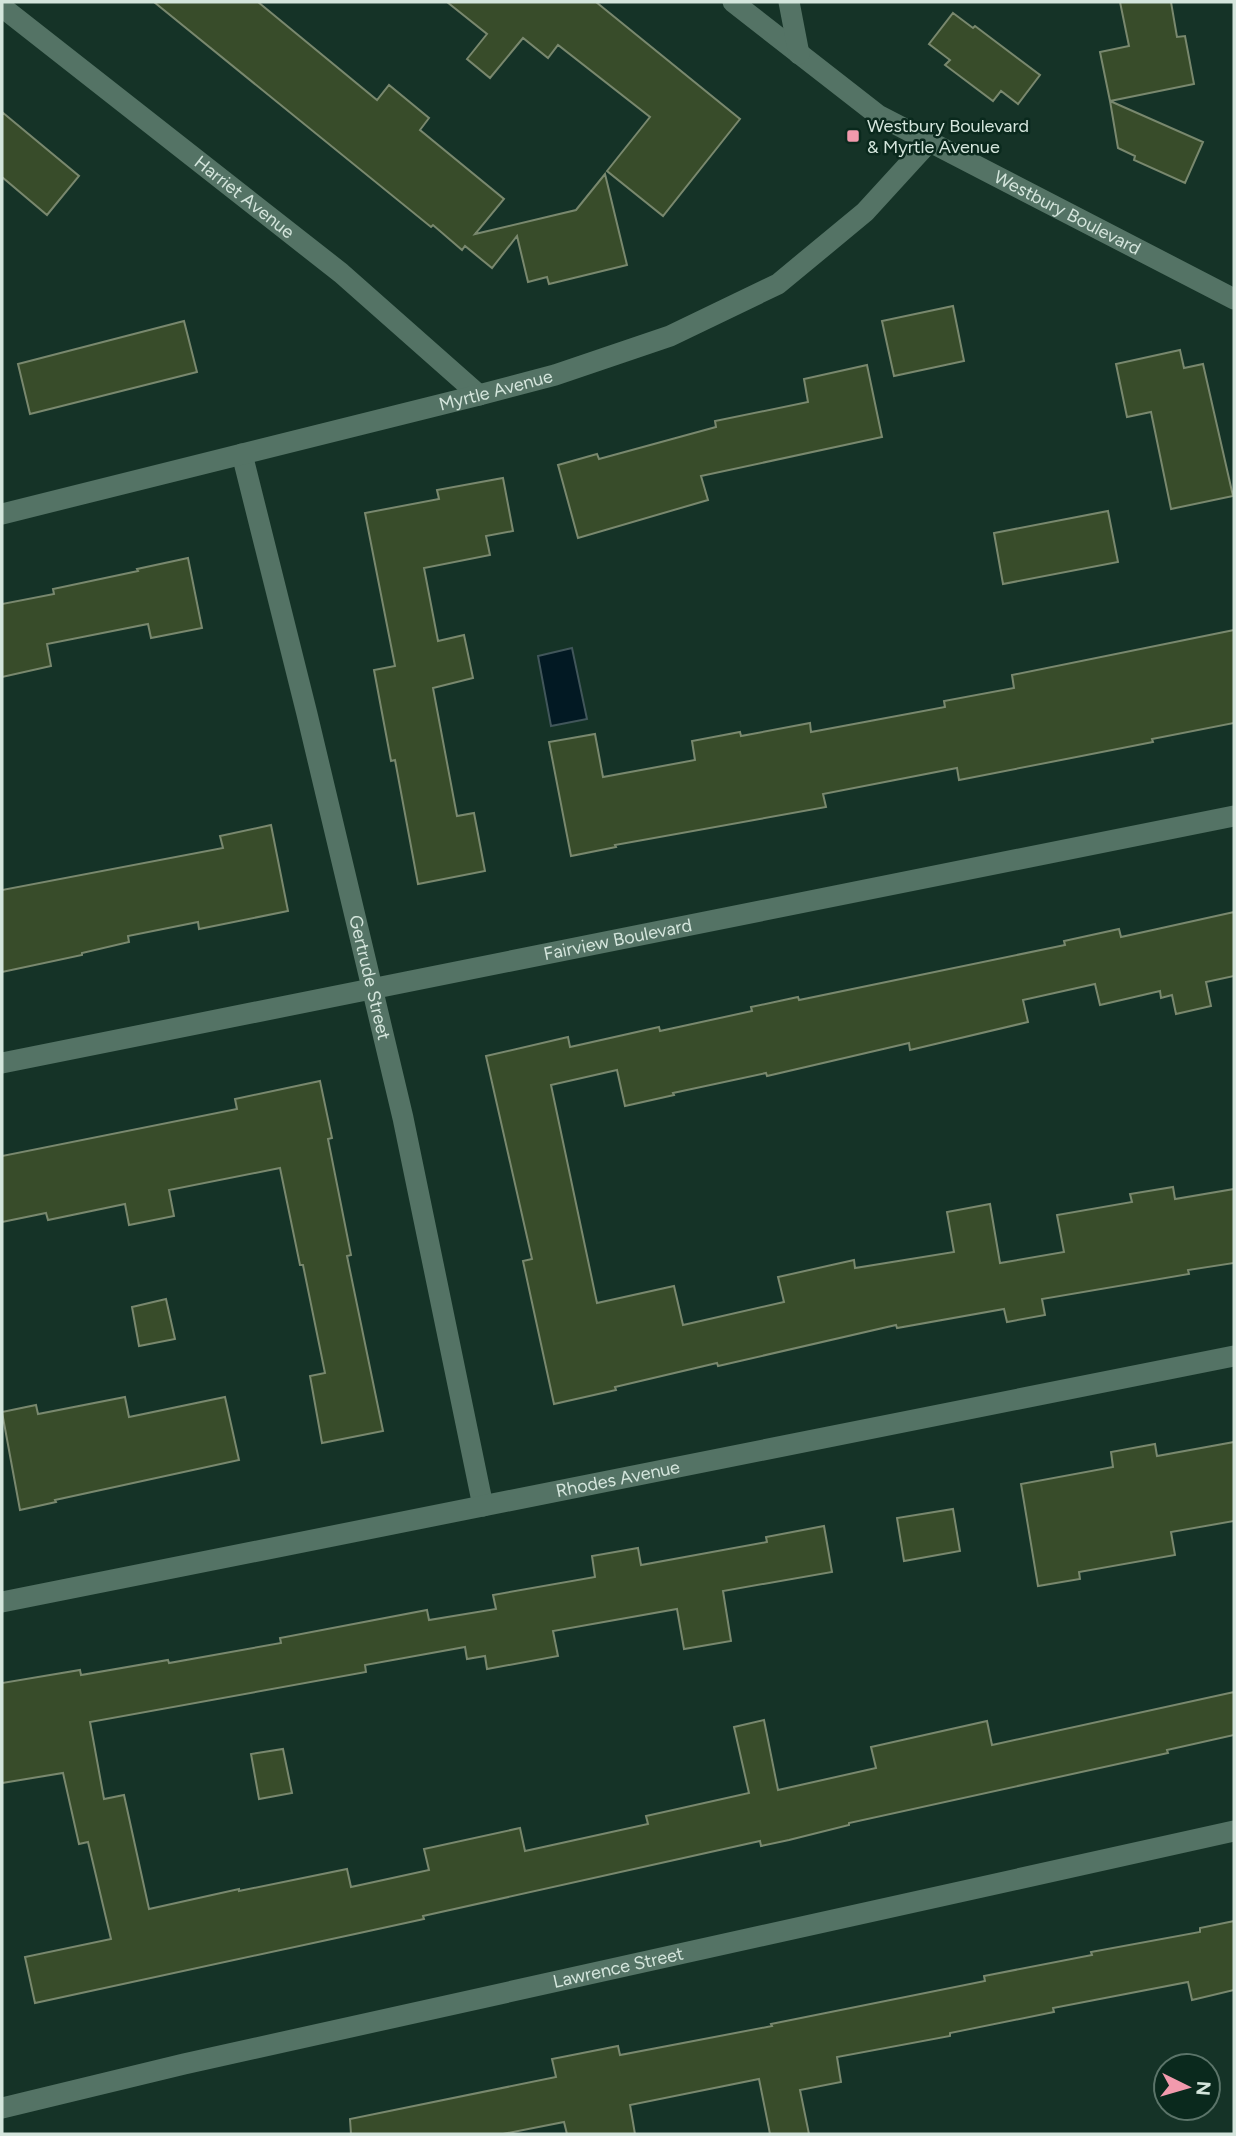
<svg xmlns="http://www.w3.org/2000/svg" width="1236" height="2136" font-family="Figtree,sans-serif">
<rect width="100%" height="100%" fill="#153327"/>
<path fill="#021923" stroke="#41565a" stroke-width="2" d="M572,648L587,719L551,726L538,656Z"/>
<path fill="#384c2a" stroke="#79886e" stroke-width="2" d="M154,2H258L377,100L389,85L429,118L420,130L504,199L475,234L576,210L605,174L627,265L549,284L547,277L528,282L517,236L492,268L465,246L462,250L433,225L431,227Z
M447,2H596L740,119L663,216L607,171L650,117L558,45L548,58L523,38L490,78L467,59L487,34Z
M1120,2H1171L1177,37L1185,36L1194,84L1110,101L1100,52L1129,46Z
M953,13L973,28L975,26L1040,75L1018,104L1001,91L993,101L945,65L950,60L929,44Z
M1110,101L1203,142L1185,183L1134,160L1135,156L1118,148Z
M2,112L79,176L47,215L2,177Z
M953,306L964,361L894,376L882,321Z
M184,321L197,372L30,414L18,364Z
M1180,350L1184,368L1203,364L1233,496L1171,509L1151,412L1127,417L1116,364Z
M867,365L882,437L701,476L708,500L578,538L558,465L597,454L599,459L716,427L715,421L808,402L804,379Z
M503,478L513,531L486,536L490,555L424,568L438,641L464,635L473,678L433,688L457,816L474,813L485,871L418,884L395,760L391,761L374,670L395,666L365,513L439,499L437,490Z
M1108,511L1118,562L1003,584L994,533Z
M188,558L202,628L151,638L148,624L47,644L51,666L2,677V604L54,594L53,589L138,571L137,569Z
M1234,630V723L1152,739L1153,742L959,780L957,768L823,794L826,807L615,845L616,847L571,856L549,742L595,734L603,777L695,760L692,741L740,732L741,736L810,723L811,732L945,707L944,701L1014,688L1012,675Z
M271,825L288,911L199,929L198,922L128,936L129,942L82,953V955L2,972V890L223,848L220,836Z
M1234,912V976L1206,982L1211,1006L1176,1014L1172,995L1161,998L1160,991L1100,1005L1095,984L1023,1000L1028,1022L910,1050L909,1043L767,1076L766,1073L673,1093L674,1095L625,1106L617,1070L551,1085L597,1303L674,1286L683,1325L784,1302L778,1277L854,1260L855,1268L954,1252L947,1212L990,1204L1000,1263L1064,1252L1057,1215L1132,1202L1130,1194L1173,1187L1175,1199L1234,1189V1263L1188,1270L1189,1274L1042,1299L1045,1315L1007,1322L1004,1309L897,1328L896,1325L718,1366L717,1363L615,1387L616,1390L554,1404L523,1261L532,1259L486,1056L568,1037L570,1047L659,1027L660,1031L752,1011L751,1007L798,997L799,1000L1065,945L1064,941L1119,929L1121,937Z
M320,1081L332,1138L328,1139L351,1255L347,1256L383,1431L322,1443L310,1376L325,1373L303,1265H300L280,1168L169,1190L174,1216L129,1225L125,1204L48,1220L46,1213L2,1222V1156L237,1109L235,1099Z
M166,1299L175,1339L139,1346L132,1307Z
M125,1397L129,1417L225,1397L239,1460L55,1500L56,1502L20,1510L2,1412L36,1405L38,1414Z
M1234,1442V1521L1171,1532L1175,1555L1079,1572L1080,1579L1038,1586L1021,1484L1113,1467L1111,1452L1155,1444L1157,1456Z
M953,1509L960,1551L904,1561L897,1518Z
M824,1526L832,1572L723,1591L731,1641L684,1649L677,1609L553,1631L558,1656L487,1669L485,1656L467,1659L465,1647L365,1665L366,1672L90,1722L104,1799L124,1795L149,1909L239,1889V1891L347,1869L351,1887L429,1870L424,1849L520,1828L525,1851L648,1824L646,1816L749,1793L734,1727L764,1720L778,1790L876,1768L871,1747L987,1721L992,1745L1234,1692V1735L1167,1750L1168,1753L849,1823V1825L789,1840L761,1846L760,1841L423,1916L424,1919L355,1934L35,2003L25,1957L111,1939L88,1842L79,1844L63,1773L2,1783V1683L80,1670L81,1675L168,1660L169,1663L281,1643L280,1638L427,1610L429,1620L496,1609L493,1595L595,1577L592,1556L638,1548L641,1565L767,1542L766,1537Z
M283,1749L292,1793L259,1799L251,1754Z
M1234,1921V1990L1192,2000L1188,1982L1053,2008L1054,2012L950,2033V2036L837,2057L841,2082L800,2090L809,2134H770L759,2079L630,2105L635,2134H567L564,2122L503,2134H351L350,2119L556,2077L552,2059L618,2046L620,2055L772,2026L771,2024L985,1981L984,1976L1092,1955L1091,1952L1200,1932V1928Z"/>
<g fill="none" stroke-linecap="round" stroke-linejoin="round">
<g stroke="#547365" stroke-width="21">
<path id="s1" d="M733,2L878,115L1234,299"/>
<path d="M789,2L799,54"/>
<path id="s2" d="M2,7L341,273L479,395"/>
<path id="s3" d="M242,454L307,714L403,1118L483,1506"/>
<path id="s4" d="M2,514L479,395L555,375L670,336L778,284L865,212L929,142"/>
<path id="s5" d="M2,1063L1234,816"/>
<path id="s6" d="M2,1602L1234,1356"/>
<path id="s7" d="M2,2108L184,2064L1234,1831"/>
</g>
</g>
<rect fill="#f29aad" stroke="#0a291d" stroke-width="2.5" x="846" y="129" width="14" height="14" rx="3.5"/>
<g text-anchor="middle" stroke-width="5" stroke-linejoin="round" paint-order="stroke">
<g font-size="18" fill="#d4e5dc" stroke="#0a291d" text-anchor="start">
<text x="867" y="132">Westbury Boulevard<tspan x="867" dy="21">&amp; Myrtle Avenue</tspan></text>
</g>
<g font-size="18" fill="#d4e5dc" stroke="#0a291d">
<text dy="6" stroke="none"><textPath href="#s2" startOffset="308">Harriet Avenue</textPath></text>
<text dy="6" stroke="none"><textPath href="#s1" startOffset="397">Westbury Boulevard</textPath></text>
<text dy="6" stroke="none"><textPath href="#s4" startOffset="509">Myrtle Avenue</textPath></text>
<text dy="6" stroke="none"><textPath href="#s5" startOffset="628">Fairview Boulevard</textPath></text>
<text dy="6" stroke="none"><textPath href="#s3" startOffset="539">Gertrude Street</textPath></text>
<text dy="6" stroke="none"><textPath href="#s6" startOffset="628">Rhodes Avenue</textPath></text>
<text dy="6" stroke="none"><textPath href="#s7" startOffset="632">Lawrence Street</textPath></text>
</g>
</g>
<rect width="1236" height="2136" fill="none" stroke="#d4e5dc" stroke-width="7"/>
<g transform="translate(1187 2087) rotate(95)"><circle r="33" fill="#0a291d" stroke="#5b7469" stroke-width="2"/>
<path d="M0-5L12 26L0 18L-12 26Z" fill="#f29aad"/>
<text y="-10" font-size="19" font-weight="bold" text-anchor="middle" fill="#d4e5dc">N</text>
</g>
</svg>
